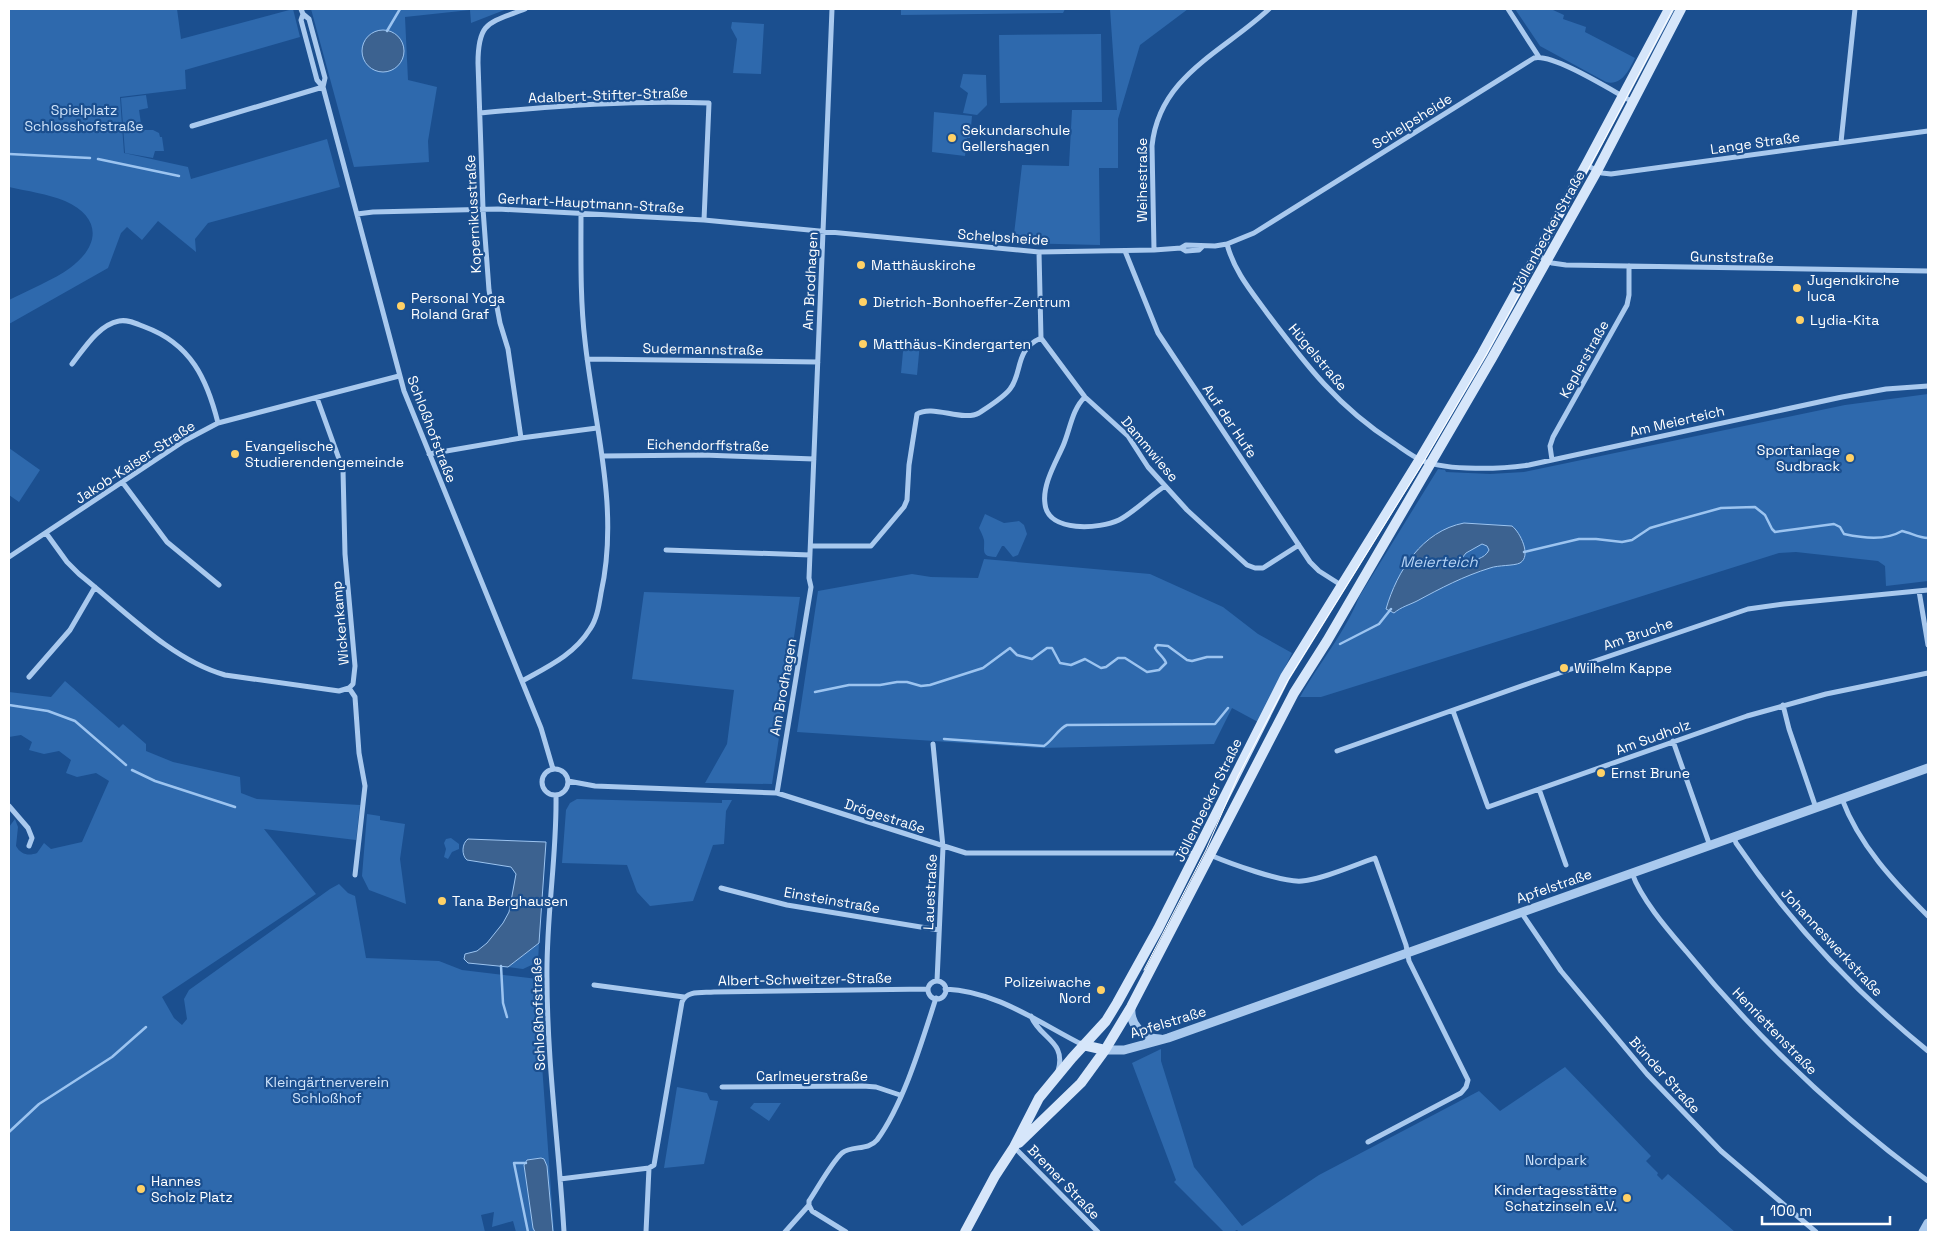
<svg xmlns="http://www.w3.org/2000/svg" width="1937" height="1241" font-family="'Space Grotesk',sans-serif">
<rect width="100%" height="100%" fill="#1b4f8f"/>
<path fill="#2e69ad" d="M9,9H177L181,39L293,9L300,37L185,70L186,89L120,97L124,153L188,167L191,179L327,139L340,187L208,223L195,239L196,252L158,221L142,240L127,227L121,233L108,268L9,324V300C27,291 55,279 70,268C101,245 101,217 65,201C48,194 27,191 9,187Z
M311,9H507L471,23L470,10L405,17L408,80L437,87L428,141L429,162L354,167Z
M901,9H1065L1063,13L901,15Z
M1110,9H1188L1140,45L1118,119V168H1099L1100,245L1013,243L1022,165L1069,166L1072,110H1117Z
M1515,9H1553V10L1564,15L1563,19L1586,27L1585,32L1635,58C1629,70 1622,86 1606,82L1540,46Z
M732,22L764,24L761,74L733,73L737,39L731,28Z
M1101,34L1102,102L1000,103L999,35Z
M963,74L986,75L987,105L977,115L963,113L968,93L960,87Z
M146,95L148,108L139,110L142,130H153L159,133L160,137H162L164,151H155L153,158L125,153L121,98Z
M934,112L972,116L970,138H967L965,156L932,152Z
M904,341L920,343L917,375L901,373Z
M1928,394V581L1886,586L1885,566L1878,561L1796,552L1779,553L1321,697H1300C1319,663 1345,633 1359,597L1438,469L1445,470L1446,472L1490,474L1524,472L1845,405Z
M9,448L40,470L19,502L9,495Z
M985,514L1004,523L1019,521L1024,525L1027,534L1018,555L1013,557L1004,546H1002L996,557C980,557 985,550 984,540C983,536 981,532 979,528Z
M984,559L1150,574L1223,607L1258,634L1292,653L1258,722L1232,708L1214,744L1040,748L797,732L818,591L912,574L931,577L978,578Z
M644,592L800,597L772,784L705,783L727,744L734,690L632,679Z
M65,681L119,728L123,724L146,744V751L173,762L240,777L241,793L257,799L360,805L356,840L264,829L316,894L162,997L174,1018L182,1025L187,1019L184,999L189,990L330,889L339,884L348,893L355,896L366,958L439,961L462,970L538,979L542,1065L554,1232H516L513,1221L492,1227L494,1212L481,1215L485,1232H9V827L15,819L18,827L16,846C21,855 29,856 37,853L44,843L51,849L82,842L109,781L96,773L77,777L66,773L71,760L59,751L44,754L29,750L32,742L21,735L9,737V692L51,697Z
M577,799L722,803V800H732L726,811L724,844L713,845L693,901L650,906L637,892L627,865L562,863L566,810L570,803Z
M367,814L380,816V820L405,824L400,859L406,904L369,890L362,876Z
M451,838L459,844V849L452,852L448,859L444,857L446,849L444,843L446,839Z
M539,943L538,962L523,969L508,967Z
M1161,1049V1061L1194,1167L1242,1226L1319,1175L1479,1091L1500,1111L1565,1067L1651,1156L1646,1161L1658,1173L1657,1175L1662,1180L1668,1174L1735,1232H1239L1237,1230L1233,1232H1224L1174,1182L1176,1180L1132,1063Z
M677,1087L707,1093L710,1100L718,1101L704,1164L664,1168Z
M754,1103H781L769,1121L750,1108Z"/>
<path fill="#3c6290" stroke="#9cc4f0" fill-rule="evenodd" d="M362 51a21 21 0 1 1 42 0a21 21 0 1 1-42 0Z
M1464,523L1512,526C1520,532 1532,556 1520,563C1514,566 1498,565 1490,568C1464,576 1441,588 1417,601C1409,605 1401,607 1394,613L1386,609C1397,571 1422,531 1464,523ZM1482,544L1487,546L1489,550C1485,559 1472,561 1463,562L1462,558L1466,553Z
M468,839L546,842L539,943L508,967L468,963L464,959L465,954L477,951L487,943L503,923L509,912L516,874L511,867L467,860C461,855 462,843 468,839Z
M541,1158L544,1159L547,1166L553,1232H535L533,1228L524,1165L527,1160Z"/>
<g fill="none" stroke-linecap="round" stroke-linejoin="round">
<path stroke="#9cc4f0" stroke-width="2.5" d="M387,31L400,9
M9,154L90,158
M98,159L179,176
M1524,552L1579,539H1596L1622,542L1632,540L1650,528L1674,521L1721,508L1755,507L1765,515L1772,529L1775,532L1834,524L1840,527L1844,534C1863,538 1885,541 1902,531C1911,533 1919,538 1928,538
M1340,644L1379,624L1391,609
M815,692L849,685H880L897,682H907L921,686L930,685L983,668L1010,648L1017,655L1032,659L1047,648H1052L1060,663L1071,665L1085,659L1101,668L1106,667L1118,658H1125L1147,672L1159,670L1166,663C1164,657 1158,654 1155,648L1157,645L1168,646L1187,660L1192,661L1207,657H1222
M9,705L48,711L75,721L126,765
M944,739L1044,746C1053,740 1059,728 1067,725L1215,724L1228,708
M132,770L155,781L235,807
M501,966L503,1003L507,1017
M9,1132L39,1104L112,1057L146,1027
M526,1163H514L528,1232"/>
<path stroke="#a9c9ee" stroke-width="5" d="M301,9L303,14L301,20L317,80L323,87L404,391L541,728L553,769
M1508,9L1539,57
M303,14L309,19L325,78L323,87
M480,113C557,106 632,100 709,103L704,220
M192,126L323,87
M1841,142L1855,9
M1586,165L1602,173L1611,174L1928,131
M357,214L373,212L498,209L704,220L1039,252L1154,250L1181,248L1186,245L1215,246L1227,244L1254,233L1534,58C1553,53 1614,92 1633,102
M1227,244C1234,271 1251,291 1267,313C1306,365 1338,407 1394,443C1403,449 1413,457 1423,461C1449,471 1502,469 1529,465L1842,397L1886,389L1928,386
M1181,248L1186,251L1199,250L1202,247
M1154,250L1152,146C1159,76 1223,52 1269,9
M1125,251L1158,333L1310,562L1319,571L1341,585
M1039,252L1041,338L1085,397L1128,436L1148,467L1187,510L1247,565L1255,568H1263L1299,545
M1537,255L1552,263L1566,265L1928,271
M587,359L818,362
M72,364C84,349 98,325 119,321C128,319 137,324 145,327C191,344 207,379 218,423
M1085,397C1072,409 1070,430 1063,446C1056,462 1042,485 1045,504C1048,533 1100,529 1119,520C1133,513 1151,495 1165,486
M317,398L343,470L345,554L355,666L353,684L349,688
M521,438L508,349L500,323L497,307L490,296L489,290L483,209L478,63C478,21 489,23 525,9
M429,454L521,438L597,428
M602,456L703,455L814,459
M1552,460L1550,446L1553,437L1627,305L1629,295V266
M123,483L167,542L219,585
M46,533L67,562L79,574C123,609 171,660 225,675L339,691L349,688
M811,546H871L904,507L907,500L909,465L917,414C932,404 963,422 979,413C988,407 1003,398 1010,389C1023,373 1014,350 1041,338
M666,550L810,555
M9,557L184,441L218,423L399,376
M1919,591L1928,645
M29,677L70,630L95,587
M522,681C547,667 574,655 590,629C597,619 599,605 601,593C620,508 594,425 585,341C580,299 581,256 581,213
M349,688L355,697L359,753L365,786L355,875
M1783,705L1789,729L1816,808
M1453,711L1488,807L1747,716L1826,694L1928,673
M1673,741L1710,846
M933,744L943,847L937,981
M1337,751L1530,683L1748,609L1784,604L1928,590
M542 782a13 13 0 1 1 26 0a13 13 0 1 1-26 0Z
M568,781L595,786L777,793L966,853H1190L1195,855
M1539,789L1566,865
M777,793L811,587L809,578L832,9
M556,796C557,856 546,917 547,978C547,1063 559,1147 564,1232
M1842,799C1859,845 1894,882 1928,916
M9,806L28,828L32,838L29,846
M1734,837L1736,843C1790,922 1854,991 1928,1051
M1210,855C1229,863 1283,883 1302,881C1324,879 1354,865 1375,858L1406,945L1409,961L1468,1080L1466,1087L1461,1093L1368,1142
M1632,873C1641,899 1668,930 1686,951C1757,1038 1838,1115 1928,1181
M721,888L787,905L939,930
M1521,912L1561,971L1647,1074L1721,1151L1816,1232
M928 990a9 9 0 1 1 18 0a9 9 0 1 1-18 0Z
M594,985L684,997
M945,989C997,991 1039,1023 1083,1045
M1031,1016C1040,1039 1067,1041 1058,1071
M722,1087L863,1086L876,1087L900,1095
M1014,1147L1098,1232
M560,1179L649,1168L654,1165L682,1002C687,990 702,993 714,992L928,989
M646,1232L649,1168
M785,1232L809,1205
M846,1232L812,1211L809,1205V1201C817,1189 832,1162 842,1153C852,1145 868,1151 877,1140C904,1103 922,1041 936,998"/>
<path stroke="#a9c9ee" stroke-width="9" d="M1131,1007C1129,1024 1143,1039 1160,1039
M1105,1050H1124L1168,1038L1928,768
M1923,1232L1928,1223"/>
<path stroke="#d6e6fa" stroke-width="10" d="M1083,1045L1105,1050
M1019,1143L1081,1083L1105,1050L1131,1007L1294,693L1327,641L1492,358L1597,171L1681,9
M965,1232L995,1176L1014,1147L1039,1098L1072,1058L1106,1021L1117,1003L1158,929L1285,677L1420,459L1482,354L1586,165L1669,9"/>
<path stroke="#fff" stroke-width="1" d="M1144,970L1206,850L1238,776L1288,680L1424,461L1486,355L1602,144L1673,9"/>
</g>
<g fill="#ffd166" stroke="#1b4f8f" stroke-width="2">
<circle cx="952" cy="138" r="5"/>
<circle cx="861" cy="265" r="5"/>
<circle cx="1797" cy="288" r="5"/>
<circle cx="863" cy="302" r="5"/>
<circle cx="401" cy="306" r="5"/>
<circle cx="1800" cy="320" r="5"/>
<circle cx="863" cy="344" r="5"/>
<circle cx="235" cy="454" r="5"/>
<circle cx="1850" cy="458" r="5"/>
<circle cx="1564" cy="668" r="5"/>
<circle cx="1601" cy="773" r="5"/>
<circle cx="442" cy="901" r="5"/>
<circle cx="1101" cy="990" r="5"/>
<circle cx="141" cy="1189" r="5"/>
<circle cx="1627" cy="1198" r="5"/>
</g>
<g text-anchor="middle" stroke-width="4.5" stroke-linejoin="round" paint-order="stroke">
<g font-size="14" fill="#fff" stroke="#1b4f8f">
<text transform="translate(608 95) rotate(-2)" y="5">Adalbert-Stifter-Straße</text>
<text transform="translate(1412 121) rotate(-32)" y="5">Schelpsheide</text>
<text transform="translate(1755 143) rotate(-8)" y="5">Lange Straße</text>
<text transform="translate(1142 180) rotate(-90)" y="5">Weihestraße</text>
<text transform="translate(591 203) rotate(3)" y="5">Gerhart-Hauptmann-Straße</text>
<text transform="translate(473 214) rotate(-93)" y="5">Kopernikusstraße</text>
<text transform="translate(1548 231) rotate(-61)" y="5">Jöllenbecker Straße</text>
<text transform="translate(1003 237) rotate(4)" y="5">Schelpsheide</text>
<text transform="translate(1732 257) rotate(1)" y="5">Gunststraße</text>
<text transform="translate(810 281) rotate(-87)" y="5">Am Brodhagen</text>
<text transform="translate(703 349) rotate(1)" y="5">Sudermannstraße</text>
<text transform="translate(1318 357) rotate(50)" y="5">Hügelstraße</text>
<text transform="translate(1584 359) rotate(-61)" y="5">Keplerstraße</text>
<text transform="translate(1230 421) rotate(56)" y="5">Auf der Hufe</text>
<text transform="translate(1677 421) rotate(-13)" y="5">Am Meierteich</text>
<text transform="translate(432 429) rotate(69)" y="5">Schloßhofstraße</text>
<text transform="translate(708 445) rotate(1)" y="5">Eichendorffstraße</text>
<text transform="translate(1150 449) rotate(50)" y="5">Dammwiese</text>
<text transform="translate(135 462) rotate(-33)" y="5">Jakob-Kaiser-Straße</text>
<text transform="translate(340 623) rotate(-95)" y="5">Wickenkamp</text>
<text transform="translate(1638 634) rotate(-19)" y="5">Am Bruche</text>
<text transform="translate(783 687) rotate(-80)" y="5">Am Brodhagen</text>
<text transform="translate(1653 737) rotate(-20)" y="5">Am Sudholz</text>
<text transform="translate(1208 800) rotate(-64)" y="5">Jöllenbecker Straße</text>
<text transform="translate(885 816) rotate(18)" y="5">Drögestraße</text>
<text transform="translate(1554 886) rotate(-19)" y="5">Apfelstraße</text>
<text transform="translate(930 892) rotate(-87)" y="5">Lauestraße</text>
<text transform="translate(832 900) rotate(10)" y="5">Einsteinstraße</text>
<text transform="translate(1832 942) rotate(47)" y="5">Johanneswerkstraße</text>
<text transform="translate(805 979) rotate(-1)" y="5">Albert-Schweitzer-Straße</text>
<text transform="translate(538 1014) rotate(-92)" y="5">Schloßhofstraße</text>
<text transform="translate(1168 1022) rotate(-17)" y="5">Apfelstraße</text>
<text transform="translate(1775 1031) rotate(46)" y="5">Henriettenstraße</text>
<text transform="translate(1665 1075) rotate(48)" y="5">Bünder Straße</text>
<text x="812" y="1081">Carlmeyerstraße</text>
<text transform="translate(1064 1182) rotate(46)" y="5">Bremer Straße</text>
</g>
<g font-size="14" fill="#cfe3fa" stroke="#1b4f8f">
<text x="84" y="115">Spielplatz<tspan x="84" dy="16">Schlosshofstraße</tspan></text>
<text x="327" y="1087">Kleingärtnerverein<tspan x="327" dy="16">Schloßhof</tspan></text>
<text x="1556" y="1165">Nordpark</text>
</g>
<g font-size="14" fill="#fff" stroke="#1b4f8f" text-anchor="start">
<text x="962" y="135">Sekundarschule<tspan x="962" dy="16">Gellershagen</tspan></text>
<text x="871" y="270">Matthäuskirche</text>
<text x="1807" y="285">Jugendkirche<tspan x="1807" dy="16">luca</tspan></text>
<text x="411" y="303">Personal Yoga<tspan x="411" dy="16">Roland Graf</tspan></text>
<text x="873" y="307">Dietrich-Bonhoeffer-Zentrum</text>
<text x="1810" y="325">Lydia-Kita</text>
<text x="873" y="349">Matthäus-Kindergarten</text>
<text x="245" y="451">Evangelische<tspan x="245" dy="16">Studierendengemeinde</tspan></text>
<text x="1840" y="455" text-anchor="end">Sportanlage<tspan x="1840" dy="16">Sudbrack</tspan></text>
<text x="1574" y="673">Wilhelm Kappe</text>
<text x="1611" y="778">Ernst Brune</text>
<text x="452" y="906">Tana Berghausen</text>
<text x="1091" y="987" text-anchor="end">Polizeiwache<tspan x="1091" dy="16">Nord</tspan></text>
<text x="151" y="1186">Hannes<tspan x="151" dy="16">Scholz Platz</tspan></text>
<text x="1617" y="1195" text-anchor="end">Kindertagesstätte<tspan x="1617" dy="16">Schatzinseln e.V.</tspan></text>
</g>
<g font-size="15" font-style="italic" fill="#b5d3f5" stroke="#1b4f8f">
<text x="1439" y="567">Meierteich</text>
</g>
</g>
<rect width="1937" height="1241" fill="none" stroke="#ffffff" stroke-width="20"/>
<path d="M1762 1216v8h128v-8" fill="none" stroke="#ffffff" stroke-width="2.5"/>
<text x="1770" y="1216" font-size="15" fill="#ffffff" stroke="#1b4f8f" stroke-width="4" paint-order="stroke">100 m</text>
</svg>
